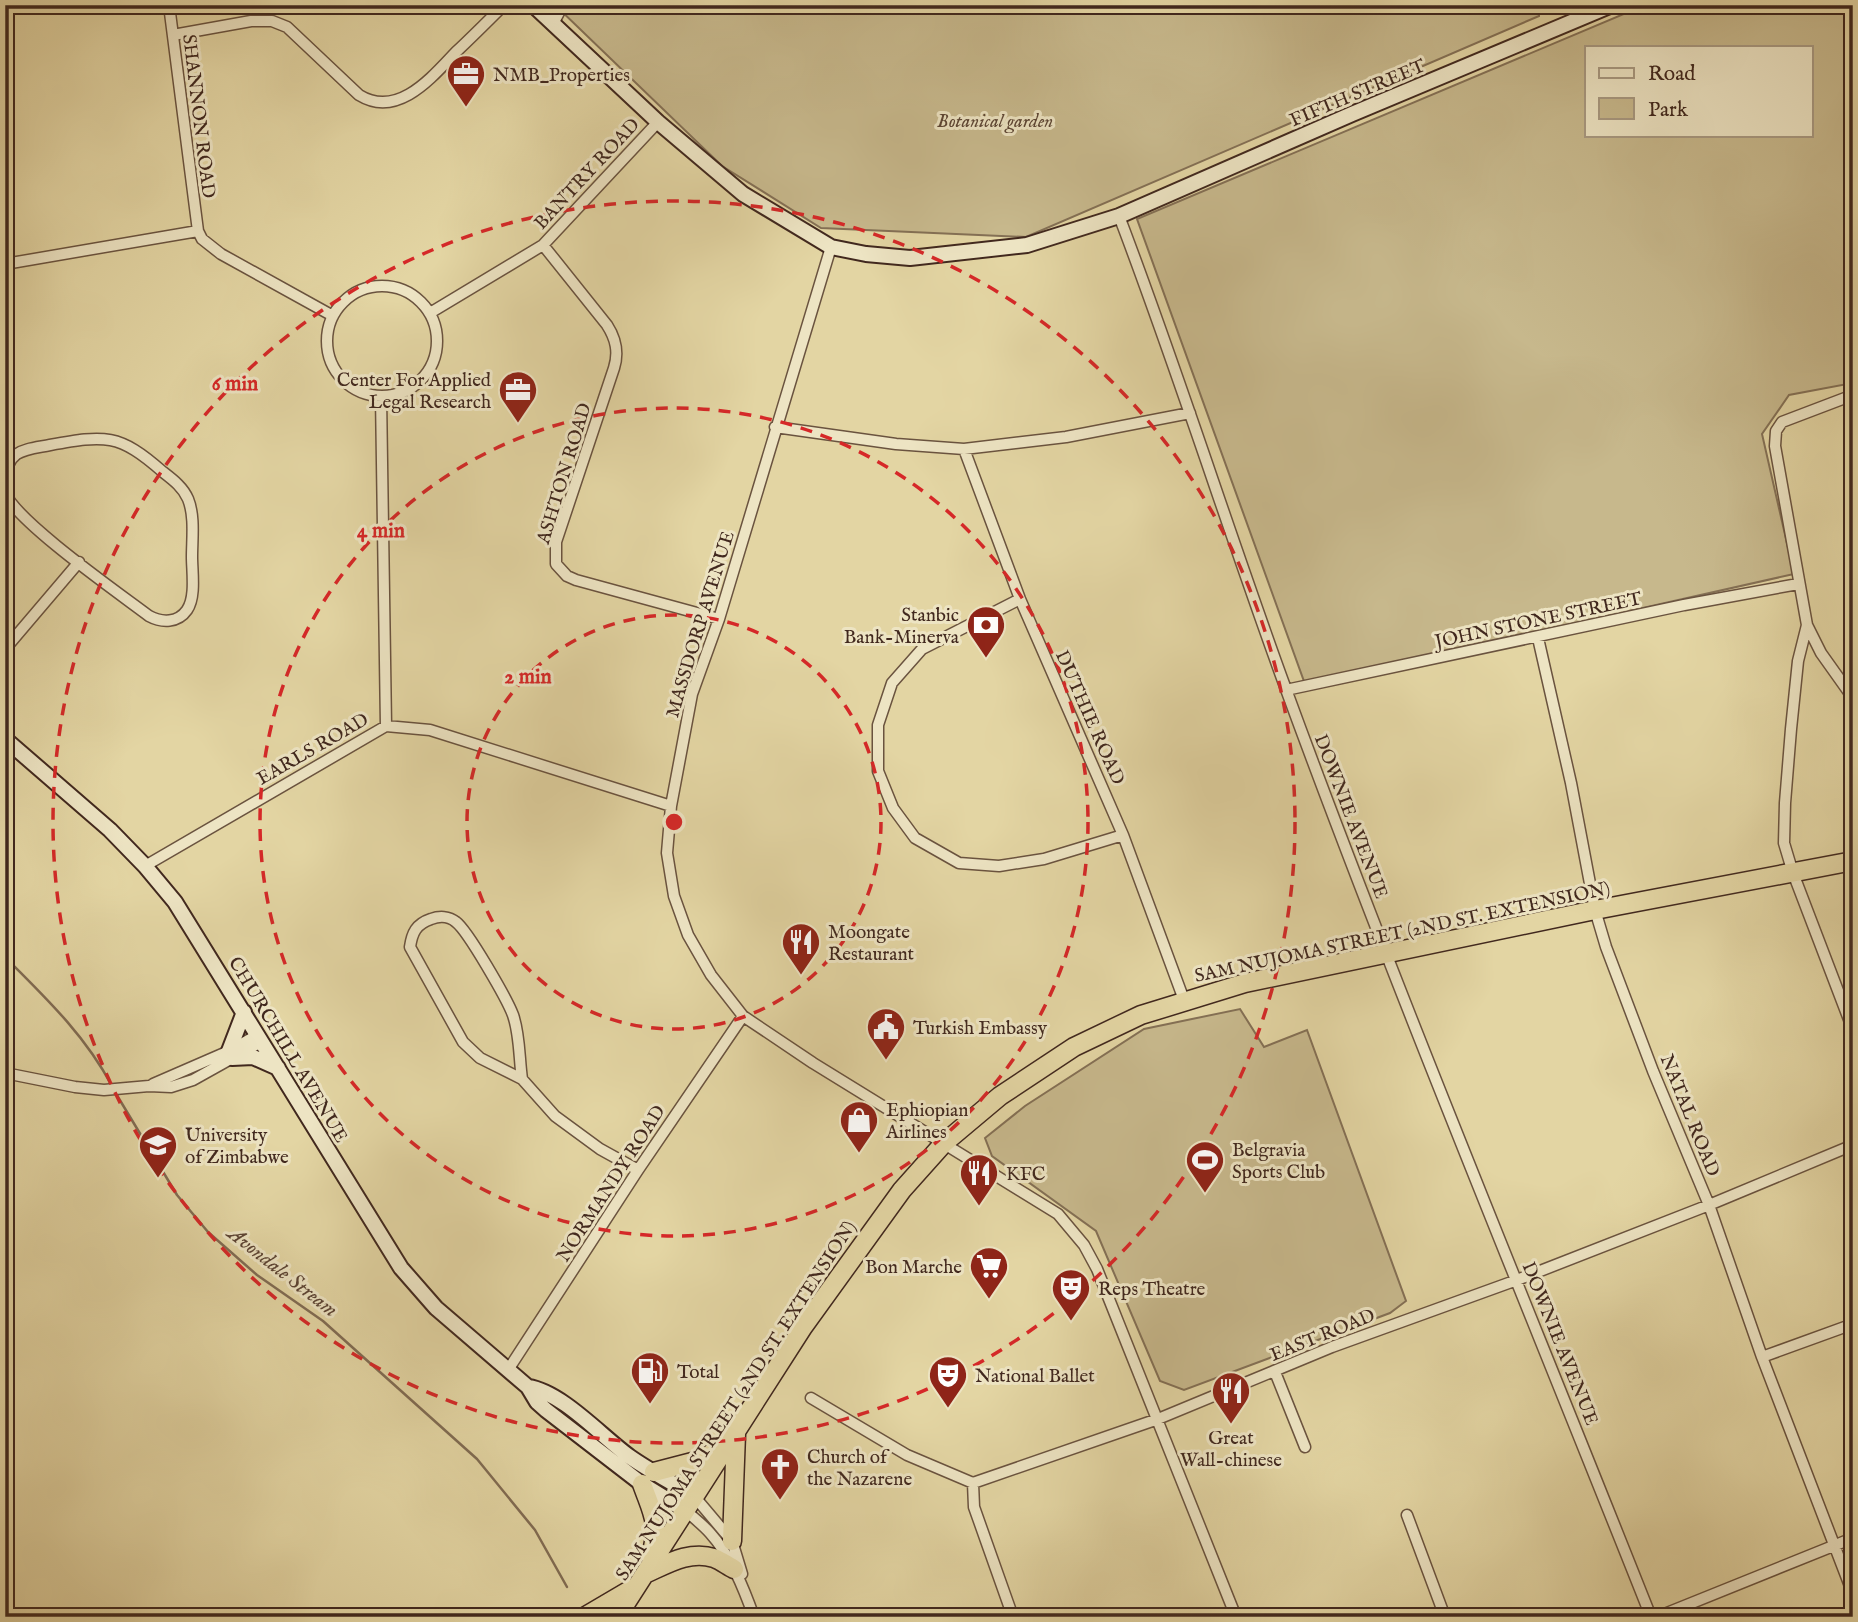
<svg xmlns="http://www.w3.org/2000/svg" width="1858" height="1622" font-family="'IM FELL English',serif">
<rect width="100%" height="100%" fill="#e3d5a3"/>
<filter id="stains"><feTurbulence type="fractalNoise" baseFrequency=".00286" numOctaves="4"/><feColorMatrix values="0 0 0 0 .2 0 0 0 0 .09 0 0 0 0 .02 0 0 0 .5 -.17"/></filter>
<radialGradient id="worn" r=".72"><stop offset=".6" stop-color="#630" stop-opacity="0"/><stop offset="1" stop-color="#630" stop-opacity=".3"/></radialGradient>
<path fill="#c7b88c" stroke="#847055" stroke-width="2" fill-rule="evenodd" d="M555,5H1539V16L1026,237L821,228L722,166Z
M1645,5H1853V383L1789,395L1762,434L1794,574L1305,684L1137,219ZM1587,47H1811V135H1587Z
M1240,1009L1264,1047L1307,1030L1406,1301L1390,1313L1184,1390L1160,1381L1096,1231L992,1156L985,1138L1025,1106L1144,1029Z"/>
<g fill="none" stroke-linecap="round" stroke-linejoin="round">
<path stroke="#816c53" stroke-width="2.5" d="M5,957C45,997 85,1035 112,1086
M115,1092L177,1195L208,1232L257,1275L323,1321L477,1459L535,1530L567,1587"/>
<g stroke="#6a533f" stroke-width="13">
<path id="street" d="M169,5L198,231
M553,24L563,5
M173,35L251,21H272L287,27L359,95C398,119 432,77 456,52C472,37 488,21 504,5
M1119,216C1179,373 1229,534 1287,692C1401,1003 1529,1309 1651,1617
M543,245L607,325C616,339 619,352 614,368L556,542V564L567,576L576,580L719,619
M831,247L719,619L692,694L671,806L667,853L674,896L688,935L711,975L743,1016L813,1063L1058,1214L1084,1245L1097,1269L1236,1617
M5,264L198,231L202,239L221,254L333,316
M327 341a55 55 0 1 1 110 0a55 55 0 1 1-110 0Z
M430,313L543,245L658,122
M1853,395L1782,422L1776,431L1775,446L1807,625L1821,653L1853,698
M381,396L386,726
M775,427L896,444L964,449L1066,437L1190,413
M964,449L1020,599L1123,835L1184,1000
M5,480C8,449 24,450 50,445C105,435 119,433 163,472C172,479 183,487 188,499C195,516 192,539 192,557C192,572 196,597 187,610C178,623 162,623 149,616C120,594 17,522 5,493
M1020,599L922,649L892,683L878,725V771L893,808L915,838L959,863L999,866L1044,859L1123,835
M1807,625L1798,661L1791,729L1785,803L1784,843L1793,873L1853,1030
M1538,638L1571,783L1595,910L1606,947L1653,1071L1709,1205L1762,1357L1853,1594
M5,649L79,562
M1286,690L1684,605L1798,584
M145,866L386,726L430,730L671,806
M5,1073L75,1087L104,1090L149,1086L171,1087L193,1080L261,1042
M522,1079C519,1058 520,1035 513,1015C507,999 468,931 456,922C449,916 439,916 431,919C416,924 412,933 410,947L463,1042L480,1058L522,1079L555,1116L600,1149L638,1170
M153,1084L229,1051L257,1035
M1762,1357L1853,1324
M508,1370L638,1170L743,1016
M1275,1372L1305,1447
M811,1398L907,1455L973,1483L1158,1419L1332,1347L1517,1280L1709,1205L1853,1145
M973,1483L974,1507L1013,1617
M694,1496L732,1541L742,1574
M686,1511C694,1518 703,1525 710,1533C731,1556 744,1589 754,1617
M1407,1515L1445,1617
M1657,1617L1853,1538"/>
</g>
<g stroke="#41281e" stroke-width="18">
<path id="secondary" d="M533,5L658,122L743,194L831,247L866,254L910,258L1027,245L1119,216L1352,114L1612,5
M5,739L110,830L145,866L175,902L401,1268L436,1308L528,1387L537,1402L546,1410L642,1484L686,1511
M229,1051L244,1012
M232,1058L253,1057L278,1068
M528,1387C562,1392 602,1437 630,1457C650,1471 673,1483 694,1496"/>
</g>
<g stroke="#41281e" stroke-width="21">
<path id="highway" d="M654,1472L704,1459L722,1445
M642,1484C653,1515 660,1522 651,1556
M732,1541L736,1434
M647,1573C667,1564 690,1550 714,1558C720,1560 728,1566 734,1569
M584,1617L635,1587
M617,1617L803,1327L902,1190L944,1143L1000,1096L1074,1047L1141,1015L1245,983L1595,910L1853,861"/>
</g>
<use href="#street" stroke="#ede4c3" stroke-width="10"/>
<use href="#secondary" stroke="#ede4c3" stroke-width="14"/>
<use href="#highway" stroke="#e3d5a3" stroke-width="18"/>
</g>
<g fill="none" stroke="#d62828" stroke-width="3.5" stroke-dasharray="12 9">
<circle cx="674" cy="822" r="207"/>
<circle cx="674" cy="822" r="414"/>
<circle cx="674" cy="822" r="621"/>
</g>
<defs>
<g id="office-pin" transform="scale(2.0125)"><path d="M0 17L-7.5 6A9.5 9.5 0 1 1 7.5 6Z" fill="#8f2418" stroke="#ede4c3"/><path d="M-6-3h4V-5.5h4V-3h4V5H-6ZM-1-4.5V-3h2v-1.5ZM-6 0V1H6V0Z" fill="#fff"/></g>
<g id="bank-pin" transform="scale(2.0125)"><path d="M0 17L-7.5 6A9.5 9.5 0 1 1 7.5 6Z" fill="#8f2418" stroke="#ede4c3"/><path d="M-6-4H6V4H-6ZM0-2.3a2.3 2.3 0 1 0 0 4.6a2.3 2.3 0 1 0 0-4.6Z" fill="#fff"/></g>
<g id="restaurant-pin" transform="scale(2.0125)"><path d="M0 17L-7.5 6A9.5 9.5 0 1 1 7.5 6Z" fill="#8f2418" stroke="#ede4c3"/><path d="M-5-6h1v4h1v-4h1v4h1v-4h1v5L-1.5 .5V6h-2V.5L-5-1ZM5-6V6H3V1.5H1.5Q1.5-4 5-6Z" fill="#fff"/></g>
<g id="civic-pin" transform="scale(2.0125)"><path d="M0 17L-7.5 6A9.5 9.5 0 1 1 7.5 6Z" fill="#8f2418" stroke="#ede4c3"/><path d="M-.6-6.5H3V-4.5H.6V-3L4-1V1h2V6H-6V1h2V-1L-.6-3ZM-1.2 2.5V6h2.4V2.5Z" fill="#fff"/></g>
<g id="shop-pin" transform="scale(2.0125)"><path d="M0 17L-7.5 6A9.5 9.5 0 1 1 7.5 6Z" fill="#8f2418" stroke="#ede4c3"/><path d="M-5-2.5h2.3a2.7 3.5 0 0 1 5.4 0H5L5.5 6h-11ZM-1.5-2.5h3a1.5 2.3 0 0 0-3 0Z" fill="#fff"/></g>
<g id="university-pin" transform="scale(2.0125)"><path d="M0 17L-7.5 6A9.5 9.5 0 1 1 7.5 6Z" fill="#8f2418" stroke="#ede4c3"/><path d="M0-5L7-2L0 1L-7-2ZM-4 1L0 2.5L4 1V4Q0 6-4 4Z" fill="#fff"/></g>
<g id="stadium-pin" transform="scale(2.0125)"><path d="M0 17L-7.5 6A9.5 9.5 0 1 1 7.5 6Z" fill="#8f2418" stroke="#ede4c3"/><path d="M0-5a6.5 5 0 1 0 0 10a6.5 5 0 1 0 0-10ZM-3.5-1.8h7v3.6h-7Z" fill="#fff"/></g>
<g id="supermarket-pin" transform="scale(2.0125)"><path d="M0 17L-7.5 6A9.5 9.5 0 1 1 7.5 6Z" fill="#8f2418" stroke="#ede4c3"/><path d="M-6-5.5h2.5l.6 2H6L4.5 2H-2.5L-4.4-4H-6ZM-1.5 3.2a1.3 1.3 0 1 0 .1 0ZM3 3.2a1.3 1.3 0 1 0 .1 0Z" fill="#fff"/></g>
<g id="theatre-pin" transform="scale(2.0125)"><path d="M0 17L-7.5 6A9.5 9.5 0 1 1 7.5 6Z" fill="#8f2418" stroke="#ede4c3"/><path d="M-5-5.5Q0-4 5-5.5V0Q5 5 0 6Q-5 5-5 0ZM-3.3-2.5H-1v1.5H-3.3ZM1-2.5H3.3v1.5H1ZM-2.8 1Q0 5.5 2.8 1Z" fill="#fff"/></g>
<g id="fuel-pin" transform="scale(2.0125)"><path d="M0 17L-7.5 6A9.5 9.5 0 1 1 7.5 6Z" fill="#8f2418" stroke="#ede4c3"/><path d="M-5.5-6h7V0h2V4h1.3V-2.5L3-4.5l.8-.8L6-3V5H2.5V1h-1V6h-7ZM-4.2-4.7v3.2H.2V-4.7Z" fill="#fff"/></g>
<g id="church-pin" transform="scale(2.0125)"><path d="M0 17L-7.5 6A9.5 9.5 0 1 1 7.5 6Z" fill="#8f2418" stroke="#ede4c3"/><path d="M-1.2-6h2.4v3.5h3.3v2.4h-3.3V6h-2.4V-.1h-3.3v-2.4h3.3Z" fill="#fff"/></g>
</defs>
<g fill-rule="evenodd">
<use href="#office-pin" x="466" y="74"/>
<use href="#office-pin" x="518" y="390"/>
<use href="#bank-pin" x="986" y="625"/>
<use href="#restaurant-pin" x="801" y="942"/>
<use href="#civic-pin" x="886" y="1027"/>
<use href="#shop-pin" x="859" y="1120"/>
<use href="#university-pin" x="158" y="1145"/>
<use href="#stadium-pin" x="1205" y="1160"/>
<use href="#restaurant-pin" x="979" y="1173"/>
<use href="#supermarket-pin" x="989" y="1266"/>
<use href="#theatre-pin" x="1071" y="1288"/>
<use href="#fuel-pin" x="650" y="1371"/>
<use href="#theatre-pin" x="948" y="1375"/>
<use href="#restaurant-pin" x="1231" y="1391"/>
<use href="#church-pin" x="780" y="1467"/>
</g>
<g text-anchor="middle" stroke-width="6" stroke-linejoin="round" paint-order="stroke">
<g font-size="19" fill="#41281e" stroke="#ede4c3" text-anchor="start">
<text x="493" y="81">NMB_Properties</text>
<text x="491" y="386" text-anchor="end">Center For Applied<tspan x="491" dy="22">Legal Research</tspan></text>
<text x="959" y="621" text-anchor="end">Stanbic<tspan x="959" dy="22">Bank-Minerva</tspan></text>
<text x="828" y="938">Moongate<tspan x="828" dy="22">Restaurant</tspan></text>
<text x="913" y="1034">Turkish Embassy</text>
<text x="886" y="1116">Ephiopian<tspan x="886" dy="22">Airlines</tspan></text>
<text x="185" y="1141">University<tspan x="185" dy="22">of Zimbabwe</tspan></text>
<text x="1232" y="1156">Belgravia<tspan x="1232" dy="22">Sports Club</tspan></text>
<text x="1006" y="1180">KFC</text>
<text x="962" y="1273" text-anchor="end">Bon Marche</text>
<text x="1098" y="1295">Reps Theatre</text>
<text x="677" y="1378">Total</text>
<text x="975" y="1382">National Ballet</text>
<text x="1231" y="1444" text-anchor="middle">Great<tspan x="1231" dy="22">Wall-chinese</tspan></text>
<text x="807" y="1463">Church of<tspan x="807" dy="22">the Nazarene</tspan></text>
</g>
<g font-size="19" fill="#41281e" stroke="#ede4c3">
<text transform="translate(1357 92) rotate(-23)" y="7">FIFTH STREET</text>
<text transform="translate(200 116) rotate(83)" y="7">SHANNON ROAD</text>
<text transform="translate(586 173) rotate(-47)" y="7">BANTRY ROAD</text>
<text transform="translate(563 473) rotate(-73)" y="7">ASHTON ROAD</text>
<text transform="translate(1538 619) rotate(-12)" y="7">JOHN STONE STREET</text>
<text transform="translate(699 624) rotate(-73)" y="7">MASSDORP AVENUE</text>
<text transform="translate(1091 717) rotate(66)" y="7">DUTHIE ROAD</text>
<text transform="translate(312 748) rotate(-30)" y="7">EARLS ROAD</text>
<text transform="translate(1352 816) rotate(69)" y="7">DOWNIE AVENUE</text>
<text transform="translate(1402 931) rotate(-12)" y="7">SAM NUJOMA STREET (2ND ST. EXTENSION)</text>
<text transform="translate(289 1049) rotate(59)" y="7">CHURCHILL AVENUE</text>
<text transform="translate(1691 1115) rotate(68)" y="7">NATAL ROAD</text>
<text transform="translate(610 1183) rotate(-57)" y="7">NORMANDY ROAD</text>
<text transform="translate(1322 1334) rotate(-22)" y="7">EAST ROAD</text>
<text transform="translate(1561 1343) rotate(68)" y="7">DOWNIE AVENUE</text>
<text transform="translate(735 1400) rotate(-57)" y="7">SAM NUJOMA STREET (2ND ST. EXTENSION)</text>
</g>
<g font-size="19" font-style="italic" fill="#5c4534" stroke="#ede4c3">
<text x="995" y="127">Botanical garden</text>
</g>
<g font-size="21" font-style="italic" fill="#5c4434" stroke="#ede4c3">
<text transform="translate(283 1271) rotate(38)" y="7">Avondale Stream</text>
</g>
</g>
<circle cx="674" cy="822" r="10" fill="#d62828" stroke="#ede4c3" stroke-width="3.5"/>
<g font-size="21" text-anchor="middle" font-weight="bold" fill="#d62828" stroke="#ede4c3" stroke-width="6" stroke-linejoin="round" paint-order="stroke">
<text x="235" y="390">6 min</text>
<text x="381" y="537">4 min</text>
<text x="528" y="683">2 min</text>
</g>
<rect width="1858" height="1622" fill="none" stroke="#e3d5a3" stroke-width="28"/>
<rect x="7" y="7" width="1844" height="1608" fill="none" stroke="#41281e" stroke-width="3.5"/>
<rect x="14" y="14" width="1830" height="1594" fill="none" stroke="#41281e" stroke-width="2"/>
<rect x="1585" y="46" width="228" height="91" fill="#ede4c3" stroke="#a89981" stroke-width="2"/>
<rect x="1599" y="68" width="35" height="10" fill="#ede4c3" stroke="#a89981" stroke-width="2"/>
<text x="1648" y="80" font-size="21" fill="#41281e">Road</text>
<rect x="1599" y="98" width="35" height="21" fill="#c7b88c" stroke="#a89981" stroke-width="2"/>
<text x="1648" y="116" font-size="21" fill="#41281e">Park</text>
<rect width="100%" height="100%" filter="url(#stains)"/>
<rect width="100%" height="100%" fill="url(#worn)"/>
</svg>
